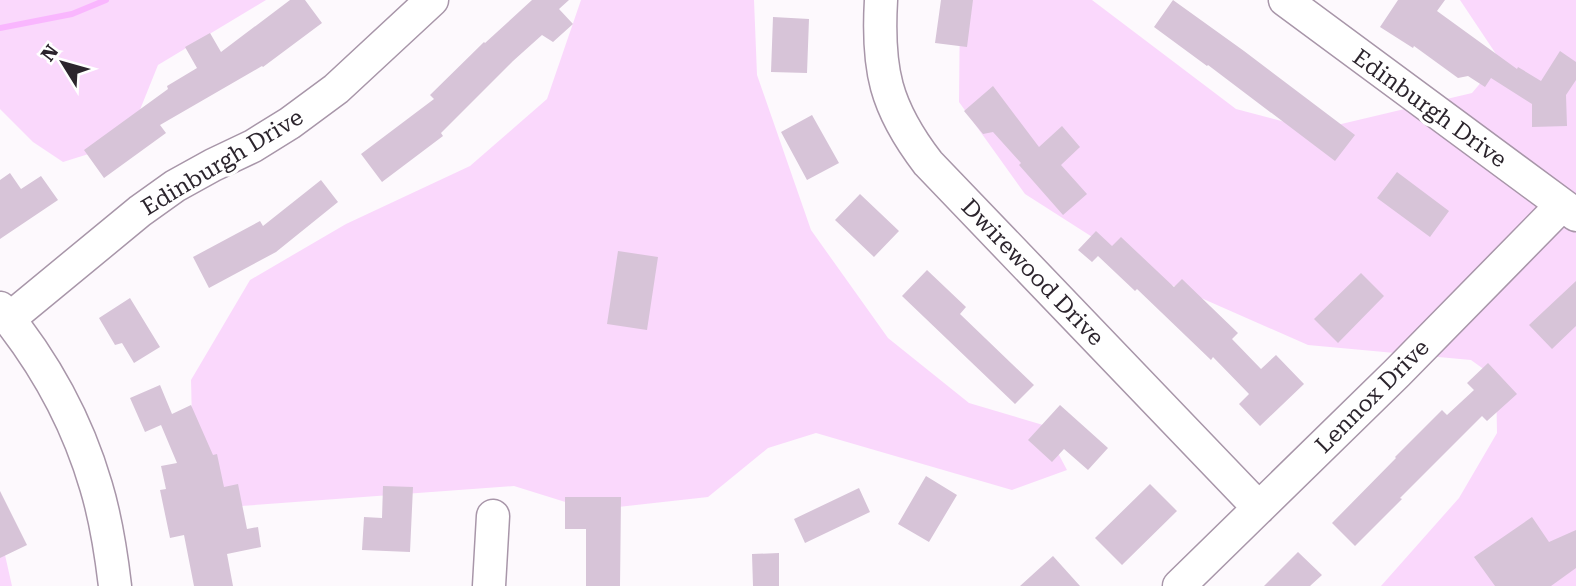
<svg xmlns="http://www.w3.org/2000/svg" width="1576" height="586" font-family="'Roboto Serif',serif">
<rect width="100%" height="100%" fill="#fdf9fd"/>
<path fill="#fad8fc" d="M0,0H266L158,65L127,142L63,162L33,142L0,109Z
M581,0H754L757,75L811,230L888,338L969,403L1043,425L1067,470L1012,490L816,433L768,448L708,497L591,510L514,486L241,506L193,462L191,380L250,280L346,224L470,166L547,99Z
M960,0H1092L1236,109L1316,130L1472,93L1500,60L1460,0H1576V586H1381L1459,498L1497,433L1496,378L1471,360L1308,345L1158,279L1025,194L959,102Z
M0,533L12,586H0Z"/>
<g fill="none" stroke-linecap="round" stroke-linejoin="round">
<path stroke="#f9b6fe" stroke-width="6" d="M0,28L72,14L106,0"/>
</g>
<path fill="#d7c4d8" d="M290,0H305L322,23L263,67L262,66L160,125L166,133L104,178L84,150L168,89L167,86L197,68L185,47L210,33L221,52Z
M532,0H569L559,9L573,24L553,42L542,35L513,61L441,133L443,136L382,182L361,154L434,99L430,95L484,42L485,43Z
M941,0H973L967,47L935,43Z
M1173,0L1244,51L1355,135L1335,161L1208,65L1207,66L1154,27Z
M1398,0H1445L1437,11L1517,69L1518,67L1541,81L1560,51L1576,62V80L1566,95L1567,126L1532,127V104L1491,78L1485,87L1468,76L1458,78L1414,46L1413,48L1380,27Z
M773,17L809,19L807,73L771,72Z
M993,86L1039,147L1062,126L1080,147L1061,165L1087,194L1063,215L1019,165L1021,163L993,132L983,134L964,111Z
M812,115L839,163L807,180L781,132Z
M1397,172L1449,211L1430,237L1377,198Z
M10,173L21,189L41,176L58,200L0,239V180Z
M321,180L338,202L276,252L209,288L193,257L260,221L263,226Z
M860,194L899,231L874,257L835,220Z
M1096,231L1112,246L1121,237L1174,287L1182,279L1238,333L1232,339L1261,369L1276,355L1304,384L1260,426L1239,404L1249,394L1213,357L1211,360L1137,289L1135,291L1098,256L1092,262L1078,250Z
M618,251L658,257L647,330L607,324Z
M927,270L966,307L960,314L1034,385L1015,404L902,296Z
M1361,273L1384,296L1338,343L1314,319Z
M1576,281V326L1552,349L1529,325Z
M130,298L160,347L134,363L122,343L115,345L99,318Z
M1488,363L1517,394L1487,421L1482,416L1400,498L1402,499L1355,546L1332,523L1396,458L1395,457L1442,410L1447,415L1474,390L1467,383Z
M160,385L172,414L191,405L213,455L217,454L224,487L238,484L247,529L258,527L261,547L227,554L233,586H194L184,535L170,538L160,490L166,489L161,466L177,463L161,425L145,432L130,398Z
M1060,405L1108,448L1088,470L1064,449L1052,462L1028,440Z
M926,476L957,495L929,542L898,524Z
M1150,484L1177,511L1122,565L1095,538Z
M383,486L413,487L410,552L362,550L364,517L382,518Z
M859,488L870,512L805,543L794,519Z
M0,491L27,545L0,558Z
M565,497H621L620,586H586V529H565Z
M1532,517L1549,542L1576,530V568L1551,586H1495L1474,557Z
M1298,552L1322,575L1310,586H1264Z
M779,553V586H753L752,554Z
M1053,556L1080,586H1020Z"/>
<g fill="none" stroke-linecap="round" stroke-linejoin="round">
<g stroke="#a896a9" stroke-width="35">
<path id="minor" d="M881,0C877,69 885,107 928,163L1259,508
M1285,0L1576,215
M0,308C43,360 77,421 96,486C106,519 111,552 115,586
M9,319L140,211L175,186L213,165L253,146L290,123L336,89L432,0
M489,586L493,516
M1179,586L1397,373L1562,205"/>
</g>
<use href="#minor" stroke="#fff" stroke-width="32"/>
</g>
<g text-anchor="middle" stroke-width="7" stroke-linejoin="round" paint-order="stroke">
<g font-size="23" fill="#2c252d" stroke="#fff">
<text transform="translate(1430 108) rotate(36)" y="8">Edinburgh Drive</text>
<text transform="translate(222 162) rotate(-31)" y="8">Edinburgh Drive</text>
<text transform="translate(1033 272) rotate(46)" y="8">Dwirewood Drive</text>
<text transform="translate(1372 396) rotate(-45)" y="8">Lennox Drive</text>
</g>
</g>
<g transform="translate(63 63) rotate(307)" stroke="#ffffff" stroke-width="5" paint-order="stroke">
<path d="M0-5L12 26L0 18L-12 26Z" fill="#2c252d"/>
<text y="-10" font-size="19" font-weight="bold" text-anchor="middle" fill="#2c252d">N</text>
</g>
</svg>
